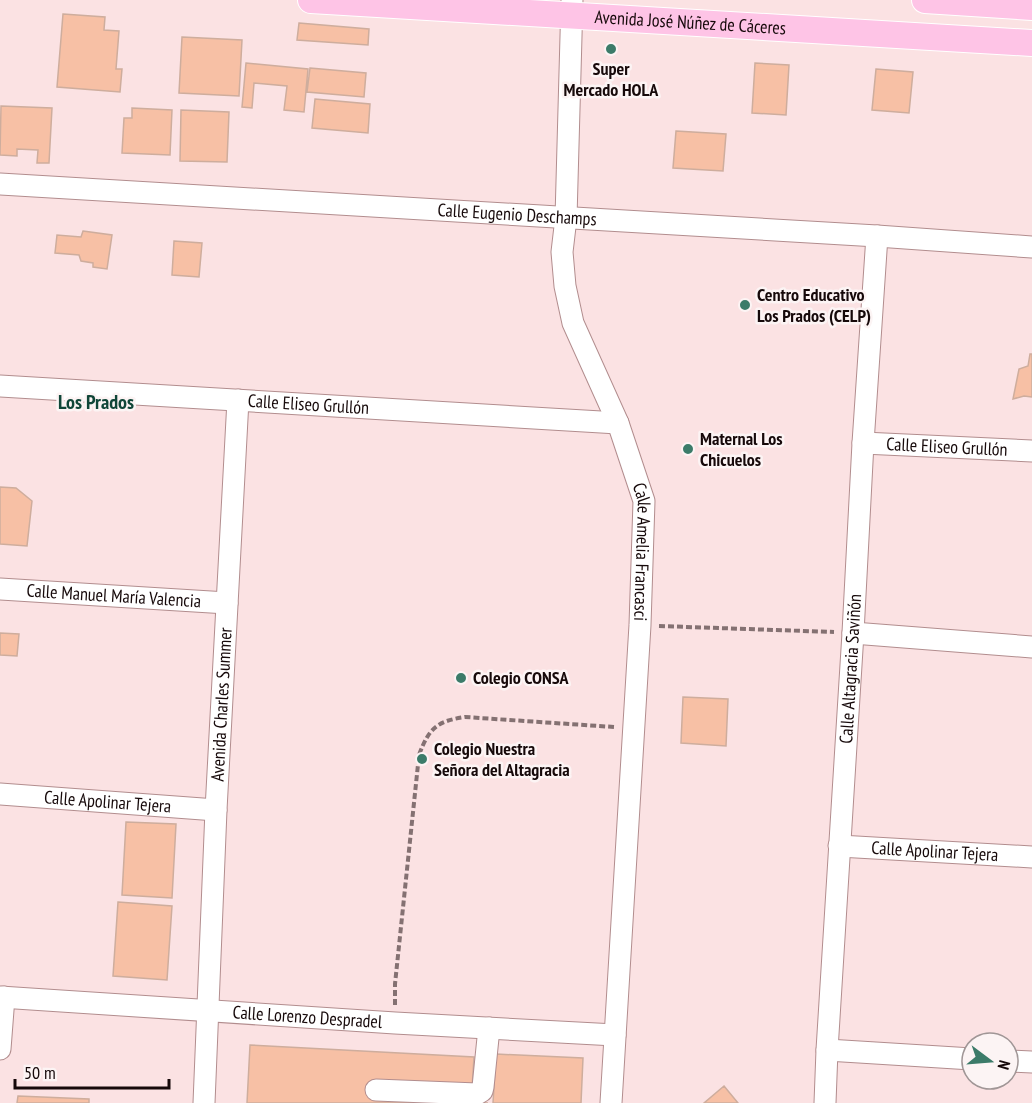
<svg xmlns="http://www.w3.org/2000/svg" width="1032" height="1103" font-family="'PT Sans Narrow',sans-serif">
<rect width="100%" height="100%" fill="#fbe2e3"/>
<path fill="#f7c0a5" stroke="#cead9d" stroke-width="1.5" d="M63,14L105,17L104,30L119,31L116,69H122L120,92L57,87Z
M299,23L369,29L368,45L297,40Z
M182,37L242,40L239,96L179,93Z
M246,63L308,69L304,112L284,110L287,86L254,83L252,108L242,107Z
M755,63L789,65L786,115L752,113Z
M310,68L366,73L364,97L307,92Z
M876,69L913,72L909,113L872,110Z
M315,99L370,104L368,133L312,128Z
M1,106L52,108L49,163H37L38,150L17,149V156L0,155Z
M132,108L172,110L170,155L122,153L124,118H132Z
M181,110L229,112L227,162L180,161Z
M676,131L726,134L723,171L673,168Z
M83,231L112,235L107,269L93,267V263L81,261L79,255L55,253L57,235L81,237Z
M174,241L202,243L199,277L172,275Z
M1030,354H1032V397L1024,396L1013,399L1019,369L1028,366Z
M0,487L16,488L32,501L27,546L0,544Z
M0,633L19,634L17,656L0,655Z
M683,697L728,699L726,746L681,743Z
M126,822L176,824L172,898L122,895Z
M118,902L172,906L167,980L113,976Z
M250,1045L474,1057L472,1089L370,1097L488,1103H247Z
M496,1054L583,1058L581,1103H493Z
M724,1086L738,1103H704Z
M18,1096L89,1099V1103H17Z"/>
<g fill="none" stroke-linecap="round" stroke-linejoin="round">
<g stroke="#b28d8e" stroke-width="23">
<g id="minor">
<path id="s1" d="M572,0L566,218L562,252L565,286L573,323L618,423L644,501L640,625L611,1103"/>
<path id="s2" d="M0,184L877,236L1032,247"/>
<path id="s3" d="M0,386L618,423"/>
<path id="s4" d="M863,443L1032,451"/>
<path id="s5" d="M0,589L227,603"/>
<path d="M853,633L1032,647"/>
<path id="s6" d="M0,794L216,810"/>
<path id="s7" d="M839,846L1032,857"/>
<path id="s8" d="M0,997L395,1023L615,1035"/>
<path d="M0,1049L4,997"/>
<path d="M827,1050L972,1059"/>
<path d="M1008,1061L1032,1062"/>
<path d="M376,1090L477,1094L482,1091L483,1087L489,1028"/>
<path id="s9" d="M204,1103L216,810L238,400"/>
<path id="s10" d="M825,1103L827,1050L853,633L863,443L877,236"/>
</g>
</g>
<g stroke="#fff" stroke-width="28">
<g id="major">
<path id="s11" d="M311,0L1032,43"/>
<path d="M925,0L1032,7"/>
</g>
</g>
<path stroke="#847172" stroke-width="4" stroke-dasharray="6 3" stroke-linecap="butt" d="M659,626L834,632
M395,1005V984L419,755C429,728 437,721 465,717L614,727"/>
<use href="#minor" stroke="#fff" stroke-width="21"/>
<use href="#major" stroke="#fec4e6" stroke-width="26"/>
</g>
<g fill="#3c7b69" stroke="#fcf4f4" stroke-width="2">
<circle cx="611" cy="49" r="6"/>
<circle cx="745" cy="305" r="6"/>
<circle cx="688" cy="449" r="6"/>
<circle cx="461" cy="678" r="6"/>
<circle cx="422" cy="759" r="6"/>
</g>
<g text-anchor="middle" stroke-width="5" stroke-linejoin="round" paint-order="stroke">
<g font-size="18" fill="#16090a" stroke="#fcf4f4">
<text dy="6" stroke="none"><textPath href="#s11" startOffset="380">Avenida José Núñez de Cáceres</textPath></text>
<text dy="6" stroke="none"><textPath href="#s2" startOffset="518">Calle Eugenio Deschamps</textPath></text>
<text dy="6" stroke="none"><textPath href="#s3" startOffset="309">Calle Eliseo Grullón</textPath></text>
<text dy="6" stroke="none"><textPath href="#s4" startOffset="84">Calle Eliseo Grullón</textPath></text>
<text dy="6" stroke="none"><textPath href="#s1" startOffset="567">Calle Amelia Francasci</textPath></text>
<text dy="6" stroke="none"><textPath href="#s5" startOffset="114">Calle Manuel María Valencia</textPath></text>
<text dy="6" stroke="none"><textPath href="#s10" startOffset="435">Calle Altagracia Saviñón</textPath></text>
<text dy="6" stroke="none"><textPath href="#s9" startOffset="399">Avenida Charles Summer</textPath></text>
<text dy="6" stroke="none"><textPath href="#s6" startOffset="108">Calle Apolinar Tejera</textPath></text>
<text dy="6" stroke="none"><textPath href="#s7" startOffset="96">Calle Apolinar Tejera</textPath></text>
<text dy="6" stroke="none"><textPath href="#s8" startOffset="308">Calle Lorenzo Despradel</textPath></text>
</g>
<g font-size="18" font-weight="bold" fill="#16090a" stroke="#fcf4f4" text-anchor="start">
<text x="611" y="75" text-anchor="middle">Super<tspan x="611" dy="21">Mercado HOLA</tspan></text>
<text x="757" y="301">Centro Educativo<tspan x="757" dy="21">Los Prados (CELP)</tspan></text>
<text x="700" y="445">Maternal Los<tspan x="700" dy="21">Chicuelos</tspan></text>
<text x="473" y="684">Colegio CONSA</text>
<text x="434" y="755">Colegio Nuestra<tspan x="434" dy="21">Señora del Altagracia</tspan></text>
</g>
<g font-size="20" font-weight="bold" fill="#104638" stroke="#fcf4f4">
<text x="96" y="409">Los Prados</text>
</g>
</g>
<g transform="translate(990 1061) rotate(106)"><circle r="28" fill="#fcf4f4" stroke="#a09696" stroke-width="1.5"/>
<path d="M0-4.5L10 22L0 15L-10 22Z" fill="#3c7b69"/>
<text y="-9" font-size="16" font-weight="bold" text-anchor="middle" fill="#16090a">N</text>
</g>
<path d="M15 1079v9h154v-9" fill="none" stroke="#16090a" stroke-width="3"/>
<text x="24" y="1079" font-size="18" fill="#16090a" stroke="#fcf4f4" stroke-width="4.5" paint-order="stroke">50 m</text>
</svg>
